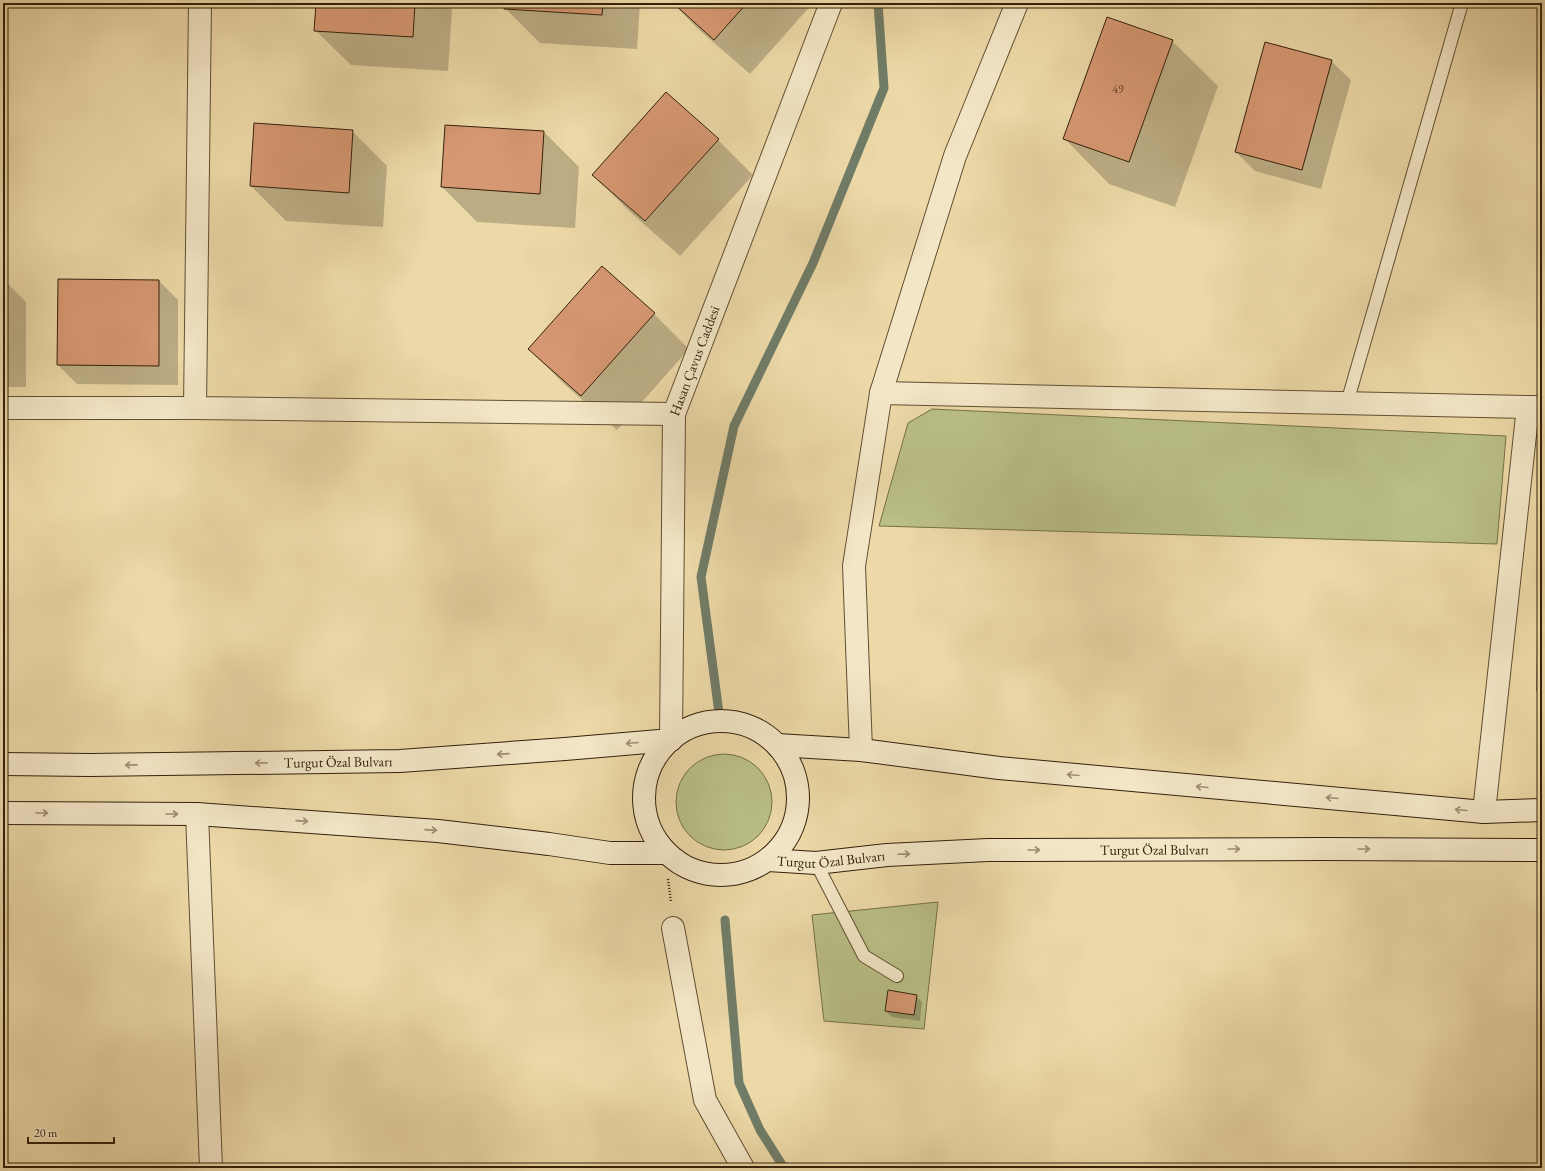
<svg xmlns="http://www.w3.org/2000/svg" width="1545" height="1171" font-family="'EB Garamond',serif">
<rect width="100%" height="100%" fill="#ecd9a7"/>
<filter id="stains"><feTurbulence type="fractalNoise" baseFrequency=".005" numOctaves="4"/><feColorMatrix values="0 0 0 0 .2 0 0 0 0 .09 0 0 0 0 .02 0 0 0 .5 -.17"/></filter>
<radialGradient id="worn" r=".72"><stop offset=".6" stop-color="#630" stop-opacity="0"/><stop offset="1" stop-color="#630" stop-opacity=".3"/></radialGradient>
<path fill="#b9bf86" stroke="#767048" d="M932,409L1506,436L1497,544L879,526L908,423Z
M676 802a48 48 0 1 1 96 0a48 48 0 1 1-96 0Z
M938,902L924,1029L824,1021L812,915Z"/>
<path fill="#0003" d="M317,3H444L452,10L448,71L351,65L315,30Z
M505,3H640L637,49L540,43L505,8Z
M673,3H813L750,74L697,28Z
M1172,41L1218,86L1175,207L1109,184L1064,138Z
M1331,61L1351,80L1321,189L1255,171L1236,152Z
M352,131L387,166L383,227L286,221L251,186Z
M544,132L579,167L575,228L477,222L442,187Z
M718,140L753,175L680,256L628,210L593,175Z
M59,280L159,281L178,300V385L77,384L58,365Z
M3,283H7L26,302V387H3Z
M654,314L689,349L617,430L564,384L529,349Z
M1542,585V695L1538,691Z
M916,996L922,1002L920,1021L892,1017L886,1011Z"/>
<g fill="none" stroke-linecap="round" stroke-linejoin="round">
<path stroke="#707c67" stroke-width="9" d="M719,713L701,577L734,426L813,263L884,88L878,3
M725,920L739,1083L760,1130L784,1168"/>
</g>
<path fill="#d69872" stroke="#33200b" d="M316,3H415L413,37L314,31Z
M504,3H603L602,15L504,9Z
M673,3H747L714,40Z
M1107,17L1173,40L1129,162L1063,139Z
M1265,42L1332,60L1302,170L1235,152Z
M666,92L719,139L645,221L592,175Z
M254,123L353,130L349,193L250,186Z
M445,125L544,131L540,194L441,187Z
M602,266L655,313L581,396L528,349Z
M58,279L159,280V366L57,365Z
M3,282H7V368H3Z
M1538,584H1542V691H1537Z
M888,990L917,995L914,1015L885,1011Z"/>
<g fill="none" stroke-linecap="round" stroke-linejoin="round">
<g stroke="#614e32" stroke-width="14">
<path id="lane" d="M1347,403L1462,3
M816,863L864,956L897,976"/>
</g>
<g stroke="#614e32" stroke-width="24">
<g id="street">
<path d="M200,3L195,408L674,414"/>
<path d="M881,393L1528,407"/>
<path d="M3,408H195"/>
<path id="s1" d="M671,740L674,414L831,3"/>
<path d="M861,750L854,566L881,393L955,156L1017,3"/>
<path d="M1484,812L1528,407H1542"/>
<path d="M197,814L211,1168"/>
<path d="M673,928L705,1100L743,1168"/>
</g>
</g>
<g stroke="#33200b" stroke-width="24">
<g id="secondary">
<circle cx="721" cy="798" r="77"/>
<path d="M777,745L861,750L999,768L1484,812L1542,810"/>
<path id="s2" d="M3,764L90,765L400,761L565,749L671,740"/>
<path d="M3,813L197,814L438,831L549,844L610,853H666"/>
<path id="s3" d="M768,860L816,863L887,855L988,850L1324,849L1542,850"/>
</g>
</g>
<path stroke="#33200b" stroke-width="2.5" stroke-dasharray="1 2" stroke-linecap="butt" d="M668,879L671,902"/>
<use href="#lane" stroke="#f3e6c6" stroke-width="12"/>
<use href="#street" stroke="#f3e6c6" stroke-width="22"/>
<use href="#secondary" stroke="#f3e6c6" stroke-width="22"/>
</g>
<defs><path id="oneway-shaft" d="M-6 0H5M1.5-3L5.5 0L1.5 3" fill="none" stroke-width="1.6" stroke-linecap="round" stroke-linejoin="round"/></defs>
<g stroke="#9d8d72">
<use href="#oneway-shaft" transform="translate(632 743) rotate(175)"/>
<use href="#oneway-shaft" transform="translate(503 754) rotate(176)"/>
<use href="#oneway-shaft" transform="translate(261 763) rotate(179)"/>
<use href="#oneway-shaft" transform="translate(131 765) rotate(179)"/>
<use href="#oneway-shaft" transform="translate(1073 775) rotate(-175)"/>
<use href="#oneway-shaft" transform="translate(1202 787) rotate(-175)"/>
<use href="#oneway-shaft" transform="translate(1332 798) rotate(-175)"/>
<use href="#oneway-shaft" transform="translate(1461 810) rotate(-175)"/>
<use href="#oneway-shaft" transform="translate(42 813)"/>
<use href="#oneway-shaft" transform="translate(172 814)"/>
<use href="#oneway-shaft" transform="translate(302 821) rotate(4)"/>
<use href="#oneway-shaft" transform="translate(431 830) rotate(4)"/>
<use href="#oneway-shaft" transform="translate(1234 849)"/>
<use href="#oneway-shaft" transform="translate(1364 849)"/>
<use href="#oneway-shaft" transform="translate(1034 850)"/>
<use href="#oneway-shaft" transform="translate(904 854) rotate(-2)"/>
</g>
<g text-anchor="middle" stroke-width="3.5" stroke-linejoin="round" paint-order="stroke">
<g font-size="12" fill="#5c3e25">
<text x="1118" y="93">49</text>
</g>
<g font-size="14" fill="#33200b" stroke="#f3e6c6">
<text dy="5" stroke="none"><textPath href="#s1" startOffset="383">Hasan Çavus Caddesi</textPath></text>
<text dy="5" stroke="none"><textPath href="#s2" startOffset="335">Turgut Özal Bulvarı</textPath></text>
<text dy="5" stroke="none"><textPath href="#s3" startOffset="387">Turgut Özal Bulvarı</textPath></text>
<text dy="5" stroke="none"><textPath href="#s3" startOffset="63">Turgut Özal Bulvarı</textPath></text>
</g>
</g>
<rect width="1545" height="1171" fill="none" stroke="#ecd9a7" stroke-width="16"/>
<rect x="4" y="4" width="1537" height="1163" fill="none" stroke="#33200b" stroke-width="2"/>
<rect x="8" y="8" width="1529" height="1155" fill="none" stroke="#33200b"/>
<path d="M28 1137v6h86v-6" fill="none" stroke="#33200b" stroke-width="2"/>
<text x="34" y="1137" font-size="12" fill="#33200b" stroke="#f3e6c6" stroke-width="3" paint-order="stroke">20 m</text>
<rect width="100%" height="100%" filter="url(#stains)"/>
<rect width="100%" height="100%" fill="url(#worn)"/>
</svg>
